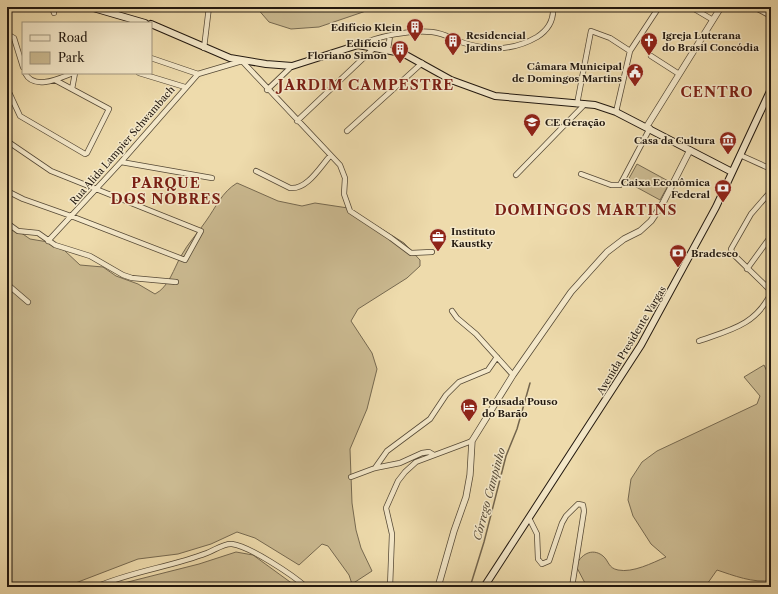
<svg xmlns="http://www.w3.org/2000/svg" width="778" height="594" font-family="'Libre Caslon Text',serif">
<rect width="100%" height="100%" fill="#eedbac"/>
<filter id="stains"><feTurbulence type="fractalNoise" baseFrequency=".005" numOctaves="4"/><feColorMatrix values="0 0 0 0 .2 0 0 0 0 .09 0 0 0 0 .02 0 0 0 .5 -.17"/></filter>
<radialGradient id="worn" r=".72"><stop offset=".6" stop-color="#630" stop-opacity="0"/><stop offset="1" stop-color="#630" stop-opacity=".3"/></radialGradient>
<path fill="#cbba91" stroke="#766950" d="M256,7H405L383,11H366L319,27L291,29L269,22Z
M637,164L670,182L660,200L627,182Z
M237,183L278,201L302,206L315,203L348,208L404,243L420,260V266L407,278L358,309L351,321L372,353L377,369L367,409L350,449L352,503L356,530L361,548L372,571L352,584L349,575L328,546L322,544L299,565L255,538L237,532L211,544L178,554L138,559L65,587H7V223L30,239L48,242L64,250L80,265L103,267L116,276L138,284L155,294C169,287 174,268 181,256C188,243 198,233 206,221C216,207 222,192 237,183Z
M764,365L771,380V580C755,584 732,575 717,570L705,587H584L586,585L576,566C580,555 592,547 603,556C609,561 608,568 618,570C633,573 652,563 666,557L651,544L633,516L628,500L631,479L642,462L657,451L757,404L760,396L744,377Z
M236,552L253,555L297,587H108L199,564Z"/>
<g fill="none" stroke-linecap="round" stroke-linejoin="round">
<path stroke="#73654d" stroke-width="1.5" d="M470,587L484,542L506,456L517,429L530,383"/>
<g stroke="#554936" stroke-width="6">
<path id="minor" d="M52,7L54,13
M691,7L713,20
M754,7L771,16
M7,34L14,38L23,67
M358,45C380,36 408,30 432,32C443,33 451,38 461,42C487,51 513,51 537,37C548,30 554,20 553,7
M204,48L209,7
M388,50L390,36
M651,56L679,74
M151,58L198,74
M25,73C34,91 60,78 73,73
M139,73L185,87
M7,88L20,116L85,154L87,153L109,109L55,80
M72,89L75,73
M267,90L292,66
M577,104L591,31L610,38L630,51
M616,112L630,51L659,7
M297,121L375,47
M347,131L422,63
M7,141L51,171L201,231L185,260L71,216L23,199L7,191
M740,155L771,169
M121,162L212,178
M256,171L290,188C307,190 320,167 330,156
M581,174L611,185H620L650,128
M516,175L585,104
M771,191L751,214L731,249L733,254L771,291
M7,223L18,231L38,233L55,245L90,256L123,275L132,278L176,282
M48,241L121,162L198,74L242,61L340,165L345,178L344,194L350,211L391,238L411,253L432,252
M747,269L771,236
M7,284L28,302
M452,311L457,318L476,334L513,375
M699,341C730,330 756,325 771,293
M375,468L387,451L430,419L446,395L459,382L488,370L497,357
M351,477L375,468L400,463L422,453L429,452L434,455
M529,518L537,534L538,559L542,564L549,561L562,523L566,516L578,504L583,505L584,511L572,587
M96,587C132,571 171,567 207,553C215,550 224,543 232,544C249,546 293,575 306,587
M390,587L392,534L386,508L398,481L405,472L416,462L472,441"/>
</g>
<g stroke="#554936" stroke-width="7">
<path id="tertiary" d="M647,126L721,7
M438,587L454,531L466,497L470,475L472,441L513,375L571,292L607,252L624,239L640,231L651,221L663,203L690,150"/>
</g>
<g stroke="#22180f" stroke-width="8">
<path id="secondary" d="M90,7L145,23
M7,8L15,7
M151,24L230,58L266,64L292,66L358,45L396,52L406,55L451,80L495,96L595,105L616,112L732,172
M484,587L641,345L716,207L771,89"/>
</g>
<use href="#minor" stroke="#f4e8c9" stroke-width="4.5"/>
<use href="#tertiary" stroke="#f4e8c9" stroke-width="5.5"/>
<use href="#secondary" stroke="#f4e8c9" stroke-width="6"/>
</g>
<defs>
<g id="building-pin" transform="scale(0.9)"><path d="M0 17L-7.5 6A9.5 9.5 0 1 1 7.5 6Z" fill="#8f2418" stroke="#f4e8c9"/><path d="M-4-6H4V6H1V3H-1V6H-4ZM-2.5-4.3h1.7v1.8h-1.7ZM.8-4.3h1.7v1.8H.8ZM-2.5-1h1.7V.8h-1.7ZM.8-1h1.7V.8H.8Z" fill="#fff"/></g>
<g id="church-pin" transform="scale(0.9)"><path d="M0 17L-7.5 6A9.5 9.5 0 1 1 7.5 6Z" fill="#8f2418" stroke="#f4e8c9"/><path d="M-1.2-6h2.4v3.5h3.3v2.4h-3.3V6h-2.4V-.1h-3.3v-2.4h3.3Z" fill="#fff"/></g>
<g id="civic-pin" transform="scale(0.9)"><path d="M0 17L-7.5 6A9.5 9.5 0 1 1 7.5 6Z" fill="#8f2418" stroke="#f4e8c9"/><path d="M-.6-6.5H3V-4.5H.6V-3L4-1V1h2V6H-6V1h2V-1L-.6-3ZM-1.2 2.5V6h2.4V2.5Z" fill="#fff"/></g>
<g id="school-pin" transform="scale(0.9)"><path d="M0 17L-7.5 6A9.5 9.5 0 1 1 7.5 6Z" fill="#8f2418" stroke="#f4e8c9"/><path d="M0-5L7-2L0 1L-7-2ZM-4 1L0 2.5L4 1V4Q0 6-4 4Z" fill="#fff"/></g>
<g id="museum-pin" transform="scale(0.9)"><path d="M0 17L-7.5 6A9.5 9.5 0 1 1 7.5 6Z" fill="#8f2418" stroke="#f4e8c9"/><path d="M0-6L6-3V-2H-6V-3ZM-5-1h2V3h-2ZM-1-1h2V3h-2ZM3-1h2V3H3ZM-6 4H6V6H-6Z" fill="#fff"/></g>
<g id="bank-pin" transform="scale(0.9)"><path d="M0 17L-7.5 6A9.5 9.5 0 1 1 7.5 6Z" fill="#8f2418" stroke="#f4e8c9"/><path d="M-6-4H6V4H-6ZM0-2.3a2.3 2.3 0 1 0 0 4.6a2.3 2.3 0 1 0 0-4.6Z" fill="#fff"/></g>
<g id="office-pin" transform="scale(0.9)"><path d="M0 17L-7.5 6A9.5 9.5 0 1 1 7.5 6Z" fill="#8f2418" stroke="#f4e8c9"/><path d="M-6-3h4V-5.5h4V-3h4V5H-6ZM-1-4.5V-3h2v-1.5ZM-6 0V1H6V0Z" fill="#fff"/></g>
<g id="hotel-pin" transform="scale(0.9)"><path d="M0 17L-7.5 6A9.5 9.5 0 1 1 7.5 6Z" fill="#8f2418" stroke="#f4e8c9"/><path d="M-6-4.5h1.5V1H6V5H4.5V3h-9V5H-6ZM-4 0a1.8 1.8 0 1 1 3.6 0ZM.5 0V-2.5h3Q6-2.5 6 0Z" fill="#fff"/></g>
</defs>
<g fill-rule="evenodd">
<use href="#building-pin" x="415" y="27"/>
<use href="#building-pin" x="453" y="41"/>
<use href="#church-pin" x="649" y="41"/>
<use href="#building-pin" x="400" y="49"/>
<use href="#civic-pin" x="635" y="72"/>
<use href="#school-pin" x="532" y="122"/>
<use href="#museum-pin" x="728" y="140"/>
<use href="#bank-pin" x="723" y="188"/>
<use href="#office-pin" x="438" y="237"/>
<use href="#bank-pin" x="678" y="253"/>
<use href="#hotel-pin" x="469" y="407"/>
</g>
<g text-anchor="middle" stroke-width="3" stroke-linejoin="round" paint-order="stroke">
<g font-size="10" font-weight="bold" fill="#22180f" stroke="#f4e8c9" text-anchor="start">
<text x="402" y="31" text-anchor="end">Edifício Klein</text>
<text x="466" y="39">Residencial<tspan x="466" dy="12">Jardins</tspan></text>
<text x="662" y="39">Igreja Luterana<tspan x="662" dy="12">do Brasil Concódia</tspan></text>
<text x="387" y="47" text-anchor="end">Edifício<tspan x="387" dy="12">Floriano Simon</tspan></text>
<text x="622" y="70" text-anchor="end">Câmara Municipal<tspan x="622" dy="12">de Domingos Martins</tspan></text>
<text x="545" y="126">CE Geração</text>
<text x="715" y="144" text-anchor="end">Casa da Cultura</text>
<text x="710" y="186" text-anchor="end">Caixa Econômica<tspan x="710" dy="12">Federal</tspan></text>
<text x="451" y="235">Instituto<tspan x="451" dy="12">Kaustky</tspan></text>
<text x="691" y="257">Bradesco</text>
<text x="482" y="405">Pousada Pouso<tspan x="482" dy="12">do Barão</tspan></text>
</g>
<g font-size="10" fill="#22180f" stroke="#f4e8c9">
<text transform="translate(122 145) rotate(-49)" y="4">Rua Alida Lampier Schwambach</text>
<text transform="translate(631 340) rotate(-59)" y="4">Avenida Presidente Vargas</text>
</g>
<g font-size="11" font-style="italic" fill="#584c39" stroke="#f4e8c9">
<text transform="translate(489 494) rotate(-75)" y="4">Córrego Campinho</text>
</g>
<g font-size="14" font-weight="bold" letter-spacing="1" fill="#7a1f14" stroke="#f4e8c9">
<text x="366" y="90">JARDIM CAMPESTRE</text>
<text x="717" y="97">CENTRO</text>
<text x="166" y="188">PARQUE<tspan x="166" dy="16">DOS NOBRES</tspan></text>
<text x="586" y="215">DOMINGOS MARTINS</text>
</g>
</g>
<rect width="778" height="594" fill="none" stroke="#eedbac" stroke-width="24"/>
<rect x="8" y="8" width="762" height="578" fill="none" stroke="#22180f" stroke-width="2"/>
<rect x="12" y="12" width="754" height="570" fill="none" stroke="#22180f"/>
<rect x="22" y="22" width="130" height="52" fill="#f4e8c9" stroke="#a0957f"/>
<rect x="30" y="35" width="20" height="6" fill="#f4e8c9" stroke="#a0957f"/>
<text x="58" y="42" font-size="12" fill="#22180f">Road</text>
<rect x="30" y="52" width="20" height="12" fill="#cbba91" stroke="#a0957f"/>
<text x="58" y="62" font-size="12" fill="#22180f">Park</text>
<rect width="100%" height="100%" filter="url(#stains)"/>
<rect width="100%" height="100%" fill="url(#worn)"/>
</svg>
